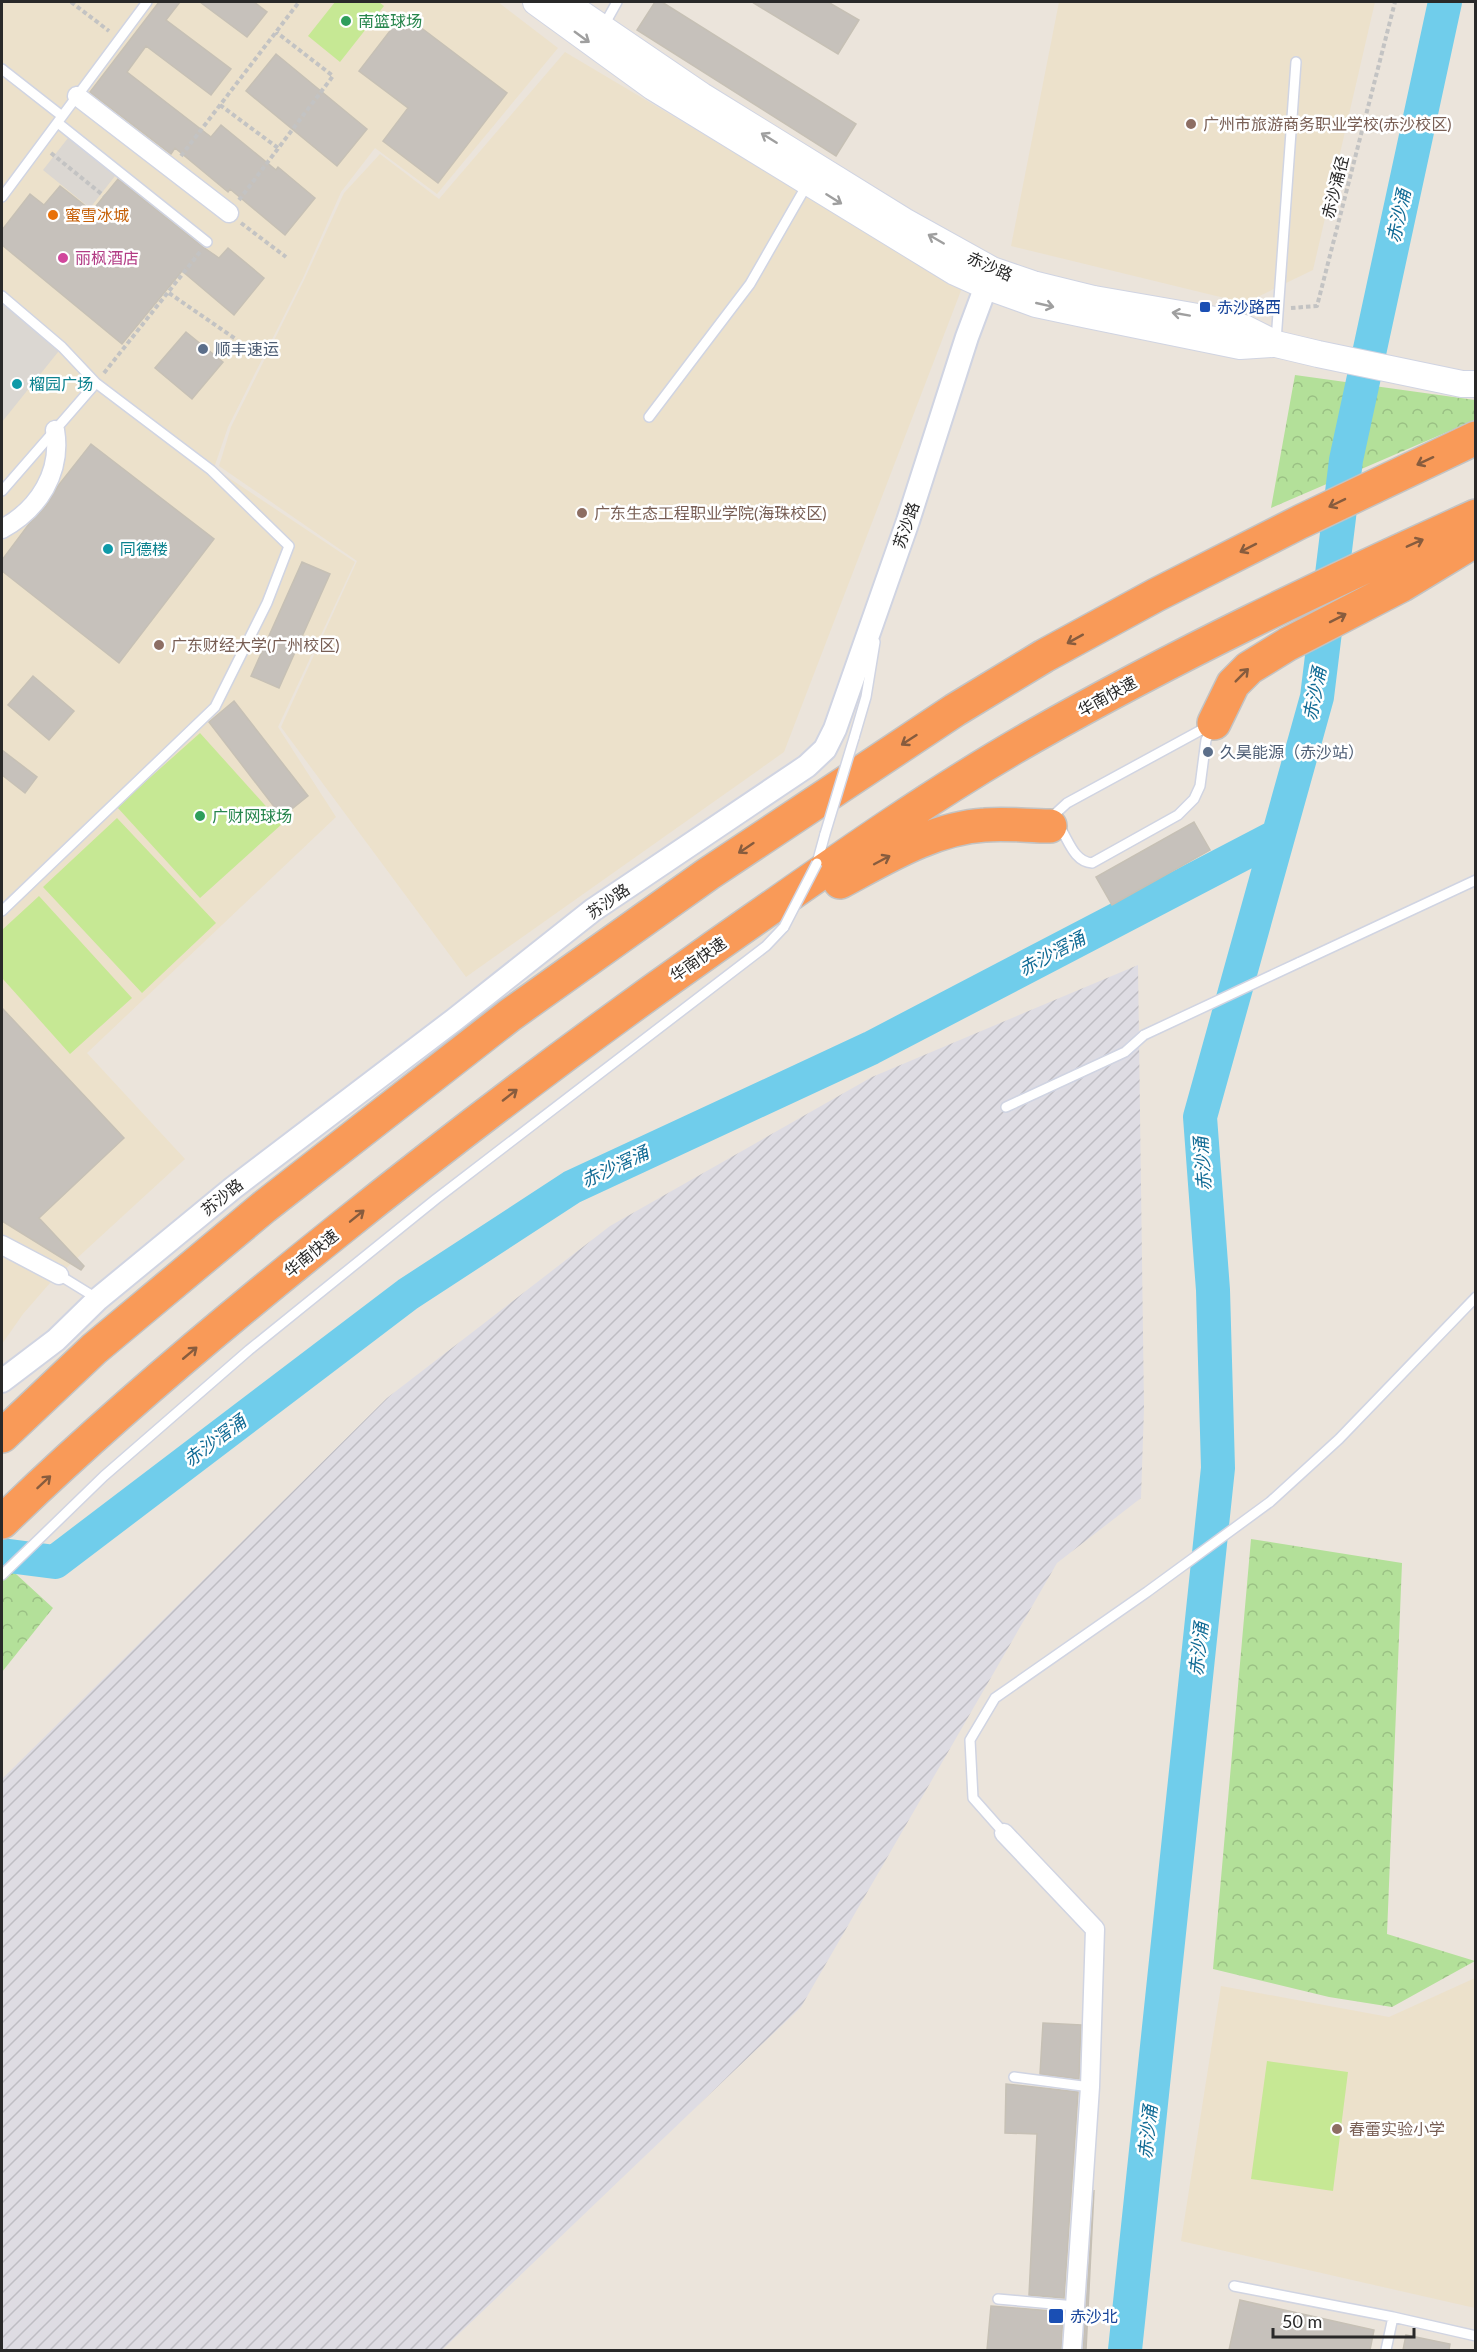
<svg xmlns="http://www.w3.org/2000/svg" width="1477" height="2352" font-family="Lato,'Noto Sans SC',sans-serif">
<defs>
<pattern id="industrial-furrows" width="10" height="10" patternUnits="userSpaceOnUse" patternTransform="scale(1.5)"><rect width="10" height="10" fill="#dedce3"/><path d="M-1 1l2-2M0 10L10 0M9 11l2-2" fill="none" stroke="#bebdc3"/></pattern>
<pattern id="forest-crowns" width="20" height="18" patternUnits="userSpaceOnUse" patternTransform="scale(1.5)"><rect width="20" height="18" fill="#b3e099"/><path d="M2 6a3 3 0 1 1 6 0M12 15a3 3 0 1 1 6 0" fill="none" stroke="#9ac084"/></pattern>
</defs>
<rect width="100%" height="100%" fill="#ebe4db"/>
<path fill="url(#industrial-furrows)" d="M1138,965L1144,1408L1141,1498L1057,1563L801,2007L442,2350H2V1779L387,1398L610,1226L872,1077Z"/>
<path fill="#ece1cb" d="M2,2H498L558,48L437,194L375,148L341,192L303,278L228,427L214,468L355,562L278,727L336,817L87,1053L185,1159L50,1283L23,1314L2,1344Z
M1059,2H1375L1313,270L1245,303L1011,246Z
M565,52L962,288L784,752L466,977L281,727L357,561L219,466L231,427L305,278L344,193L380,154L439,199Z
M1475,1978V2308L1181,2241L1221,1986L1389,2017Z"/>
<path fill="url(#forest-crowns)" d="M1295,375L1475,400V420L1271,508Z
M1251,1539L1402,1563L1387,1934L1475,1961L1392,2007L1329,1997L1213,1969Z
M4,1563L53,1608L2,1672V1565Z"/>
<path fill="#c6e894" d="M335,2H379L384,6L340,62L308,36Z
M200,733L282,824L200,898L117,807Z
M117,818L216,923L142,993L43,887Z
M39,896L132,998L70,1054L2,978V930Z
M1267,2061L1348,2072L1333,2191L1251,2179Z"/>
<path fill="#dbd7d2" d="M68,138L115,176L90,208L43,170Z
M2,297L62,347L2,422Z"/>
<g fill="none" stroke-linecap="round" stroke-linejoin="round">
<path stroke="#70cdeb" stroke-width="34" d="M2,1555L55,1562L408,1294L572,1187L871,1048L1277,836
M1125,2350L1218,1468L1213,1290L1200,1117L1317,697L1346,460L1445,2"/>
</g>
<path fill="#c6c1bb" stroke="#c6c0b5" stroke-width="1.5" d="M159,2H180L166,20L231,69L211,95L146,46L127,72L211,137L221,125L276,170L278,167L315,198L285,235L230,189L228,192L175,148L171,154L90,92Z
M200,2H254L267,12L247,37Z
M655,2H662L856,124L836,156L637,30Z
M752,2H828L859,20L838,54Z
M403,14L507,93L438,183L383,141L408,108L359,71Z
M276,54L367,129L337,166L246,91Z
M118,179L203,247L219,258L228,248L264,278L234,315L182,271L122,344L2,245V230L30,194L44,205L60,186L92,211Z
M186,332L223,362L192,399L155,368Z
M91,444L214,539L119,663L2,571V560L29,524L46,506L58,486Z
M302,562L330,574L279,688L251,676Z
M33,676L74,711L49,740L8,705Z
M234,701L308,796L282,817L209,722Z
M2,750L37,777L25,793L2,775Z
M1194,822L1210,850L1112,905L1096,877Z
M2,1008L124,1138L39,1218L84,1266L81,1270L2,1221Z
M1043,2023L1081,2025L1079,2079L1040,2074Z
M1006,2084L1078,2092L1064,2298L1029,2295L1037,2134L1005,2133Z
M1094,2190L1086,2350H1083Z
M1240,2300L1374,2330L1370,2350H1229Z
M991,2306L1063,2312L1061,2350H987Z
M1406,2335L1450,2344L1449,2350H1403Z"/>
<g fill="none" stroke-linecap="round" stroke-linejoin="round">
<g stroke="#d0d4e2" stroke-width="12">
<path id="service" d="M603,27L617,2
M2,69L62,116
M58,123L207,242
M2,197L147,2
M2,296L62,347L96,383L2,491
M1276,341L1296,62
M649,417L750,284L808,183
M1214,723L1206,740L1200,786L1194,799L1178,815L1092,863C1075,862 1069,842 1061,829L1050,826L1055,814L1067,803Z
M854,738L866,697L875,642
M817,863L825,834
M2,911L215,707L267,603L289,546L211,470L96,383
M1298,963L1476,880
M1006,1107L1125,1052L1144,1035
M59,1275L98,1299
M2,1575L104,1476L249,1350L436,1199L766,946L784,927
M1004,1833L973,1798L970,1740L995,1698L1147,1592L1270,1502L1339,1439L1476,1297
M1014,2077L1090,2087
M1234,2286L1393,2317L1476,2336
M998,2299L1075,2306
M1386,2350L1393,2317"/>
</g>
<g stroke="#d0d4e2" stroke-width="21">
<path id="minor" d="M77,96L229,213
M2,529C39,509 62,472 55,430
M2,1245L59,1275
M1004,1833L1095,1929L1090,2087L1072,2350"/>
</g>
<g stroke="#d0d4e2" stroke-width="26">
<path id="tertiary" d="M2,1381L56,1340L98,1299L233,1188L454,1020L593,910L807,766L825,749L835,729L908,521L967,337L992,270"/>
</g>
<g stroke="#d0d4e2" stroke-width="28">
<path id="secondary" d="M536,2L653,87L955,272L986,286L1036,304L1088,315L1240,346L1273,344
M564,2L702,96L904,221L992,270L1033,284L1094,299L1215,320L1244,328L1276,344L1318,354L1462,384H1476"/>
</g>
<g stroke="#c3c3c3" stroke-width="36">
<path id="motorway" d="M1214,723L1233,684L1249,668L1288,644L1402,585L1476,540
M840,882C885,858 933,828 985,825C1006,823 1029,826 1050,826
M2,1436L94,1349L264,1207L510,1015L708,874L955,710L1044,656L1156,595L1300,522L1476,438
M2,1522C107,1420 220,1325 335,1233C457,1135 581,1041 709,951C815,877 920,801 1032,737C1176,655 1325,584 1476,516"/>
</g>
<path stroke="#c3c3c3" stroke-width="4" stroke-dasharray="4.5 3" stroke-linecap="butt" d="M71,2L109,31
M220,105L278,148
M51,153L104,196
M181,156L299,2
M239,200L333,76L276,32
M241,223L286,257
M169,293L237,340
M1291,308L1317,306L1395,2
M104,373L200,252"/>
<use href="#service" stroke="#fff" stroke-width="9"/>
<use href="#minor" stroke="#fff" stroke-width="18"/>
<use href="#tertiary" stroke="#fff" stroke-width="22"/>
<use href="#secondary" stroke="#fff" stroke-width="26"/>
<use href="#motorway" stroke="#f99a58" stroke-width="33"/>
<g stroke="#d0d4e2" stroke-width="12" stroke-linecap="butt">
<path id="service-bridge" d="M825,834L854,738
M784,927L817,863
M1144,1035L1298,963"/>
</g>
<use href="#service-bridge" stroke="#fff" stroke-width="9"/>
</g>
<defs><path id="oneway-shaft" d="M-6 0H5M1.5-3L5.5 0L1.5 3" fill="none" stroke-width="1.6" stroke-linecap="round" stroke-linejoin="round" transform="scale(1.5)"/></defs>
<g stroke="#9f9f9f">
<use href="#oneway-shaft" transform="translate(582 37) rotate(36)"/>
<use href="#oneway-shaft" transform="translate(769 138) rotate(-148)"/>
<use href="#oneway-shaft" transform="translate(834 199) rotate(32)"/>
<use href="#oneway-shaft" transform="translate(936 239) rotate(-150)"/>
<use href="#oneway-shaft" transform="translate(1045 305) rotate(13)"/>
<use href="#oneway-shaft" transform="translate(1181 314) rotate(-170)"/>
</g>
<g stroke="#875c3e">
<use href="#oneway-shaft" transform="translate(1425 461) rotate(155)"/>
<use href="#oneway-shaft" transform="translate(1337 503) rotate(154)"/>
<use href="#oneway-shaft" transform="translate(1415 543) rotate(-24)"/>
<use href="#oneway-shaft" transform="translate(1248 548) rotate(153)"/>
<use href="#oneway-shaft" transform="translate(1338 618) rotate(-27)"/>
<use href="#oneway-shaft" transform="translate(1075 639) rotate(151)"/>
<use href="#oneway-shaft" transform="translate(1242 675) rotate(-45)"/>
<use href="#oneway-shaft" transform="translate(909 740) rotate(147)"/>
<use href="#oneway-shaft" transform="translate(746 848) rotate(146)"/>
<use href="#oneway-shaft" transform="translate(882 860) rotate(-28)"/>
<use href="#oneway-shaft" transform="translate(510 1095) rotate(-38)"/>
<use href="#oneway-shaft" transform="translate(357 1216) rotate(-39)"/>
<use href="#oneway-shaft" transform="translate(190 1353) rotate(-40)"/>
<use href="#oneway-shaft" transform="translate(44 1482) rotate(-43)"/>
</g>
<g fill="#2e9e5b" stroke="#fff" stroke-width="2">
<circle cx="346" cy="21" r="6"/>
<circle cx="200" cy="816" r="6"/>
</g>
<g fill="#8d6e63" stroke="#fff" stroke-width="2">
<circle cx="1191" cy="124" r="6"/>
<circle cx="582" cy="513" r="6"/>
<circle cx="159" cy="645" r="6"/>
<circle cx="1337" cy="2129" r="6"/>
</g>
<circle fill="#e8710a" stroke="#fff" stroke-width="2" cx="53" cy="215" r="6"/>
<circle fill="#d1479c" stroke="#fff" stroke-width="2" cx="63" cy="258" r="6"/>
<g fill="#1a4fb4" stroke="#fff" stroke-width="2">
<rect x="1199" y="301" width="12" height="12" rx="3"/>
<rect x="1048" y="2308" width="16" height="16" rx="3"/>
</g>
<g fill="#5c6f8a" stroke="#fff" stroke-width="2">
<circle cx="203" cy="349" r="6"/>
<circle cx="1208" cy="752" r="6"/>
</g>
<g fill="#0f9aa8" stroke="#fff" stroke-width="2">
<circle cx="17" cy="384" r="6"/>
<circle cx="108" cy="549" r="6"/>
</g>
<g text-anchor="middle" stroke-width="5" stroke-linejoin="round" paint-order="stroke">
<g font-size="16" fill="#27864d" stroke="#fff" text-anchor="start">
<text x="358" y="27">南篮球场</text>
<text x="212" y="822">广财网球场</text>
</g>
<g font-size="16" fill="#785e54" stroke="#fff" text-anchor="start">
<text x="1203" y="130">广州市旅游商务职业学校(赤沙校区)</text>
<text x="594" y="519">广东生态工程职业学院(海珠校区)</text>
<text x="171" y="651">广东财经大学(广州校区)</text>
<text x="1349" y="2135">春蕾实验小学</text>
</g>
<g font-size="16" fill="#292929" stroke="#fff">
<text transform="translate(1335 187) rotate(-76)" y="6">赤沙涌径</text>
<text transform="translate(990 266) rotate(24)" y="6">赤沙路</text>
<text transform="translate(906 525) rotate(-71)" y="6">苏沙路</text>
<text transform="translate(1107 696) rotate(-29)" y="6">华南快速</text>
<text transform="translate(608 901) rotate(-35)" y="6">苏沙路</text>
<text transform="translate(698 959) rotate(-35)" y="6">华南快速</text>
<text transform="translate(222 1197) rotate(-39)" y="6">苏沙路</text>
<text transform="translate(311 1253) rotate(-39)" y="6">华南快速</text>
</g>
<g font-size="16" fill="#c56008" stroke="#fff" text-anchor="start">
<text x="65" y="221">蜜雪冰城</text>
</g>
<g font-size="16" fill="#b23c85" stroke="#fff" text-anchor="start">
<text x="75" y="264">丽枫酒店</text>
</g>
<g font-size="16" fill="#164399" stroke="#fff" text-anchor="start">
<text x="1217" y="313">赤沙路西</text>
<text x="1070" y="2322">赤沙北</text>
</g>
<g font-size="16" fill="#4e5e75" stroke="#fff" text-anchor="start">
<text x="215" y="355">顺丰速运</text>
<text x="1220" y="758">久昊能源（赤沙站）</text>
</g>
<g font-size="16" fill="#0d838f" stroke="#fff" text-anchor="start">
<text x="29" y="390">榴园广场</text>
<text x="120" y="555">同德楼</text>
</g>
<g font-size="18" font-style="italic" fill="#116b95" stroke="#fff">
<text transform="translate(1399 216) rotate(-78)" y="6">赤沙涌</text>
<text transform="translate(1315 694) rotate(-79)" y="6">赤沙涌</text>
<text transform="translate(1052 954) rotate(-28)" y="6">赤沙滘涌</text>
<text transform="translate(1203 1164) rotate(-94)" y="6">赤沙涌</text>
<text transform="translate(615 1167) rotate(-25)" y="6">赤沙滘涌</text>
<text transform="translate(215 1441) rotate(-37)" y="6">赤沙滘涌</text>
<text transform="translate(1199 1649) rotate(-84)" y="6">赤沙涌</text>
<text transform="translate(1148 2132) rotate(-84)" y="6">赤沙涌</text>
</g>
</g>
<rect width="1477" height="2352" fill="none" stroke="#292929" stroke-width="6"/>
<path d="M1273 2328v9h141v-9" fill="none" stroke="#292929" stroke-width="3"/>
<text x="1282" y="2328" font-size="18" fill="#292929" stroke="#ffffff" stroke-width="4.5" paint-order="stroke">50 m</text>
</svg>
